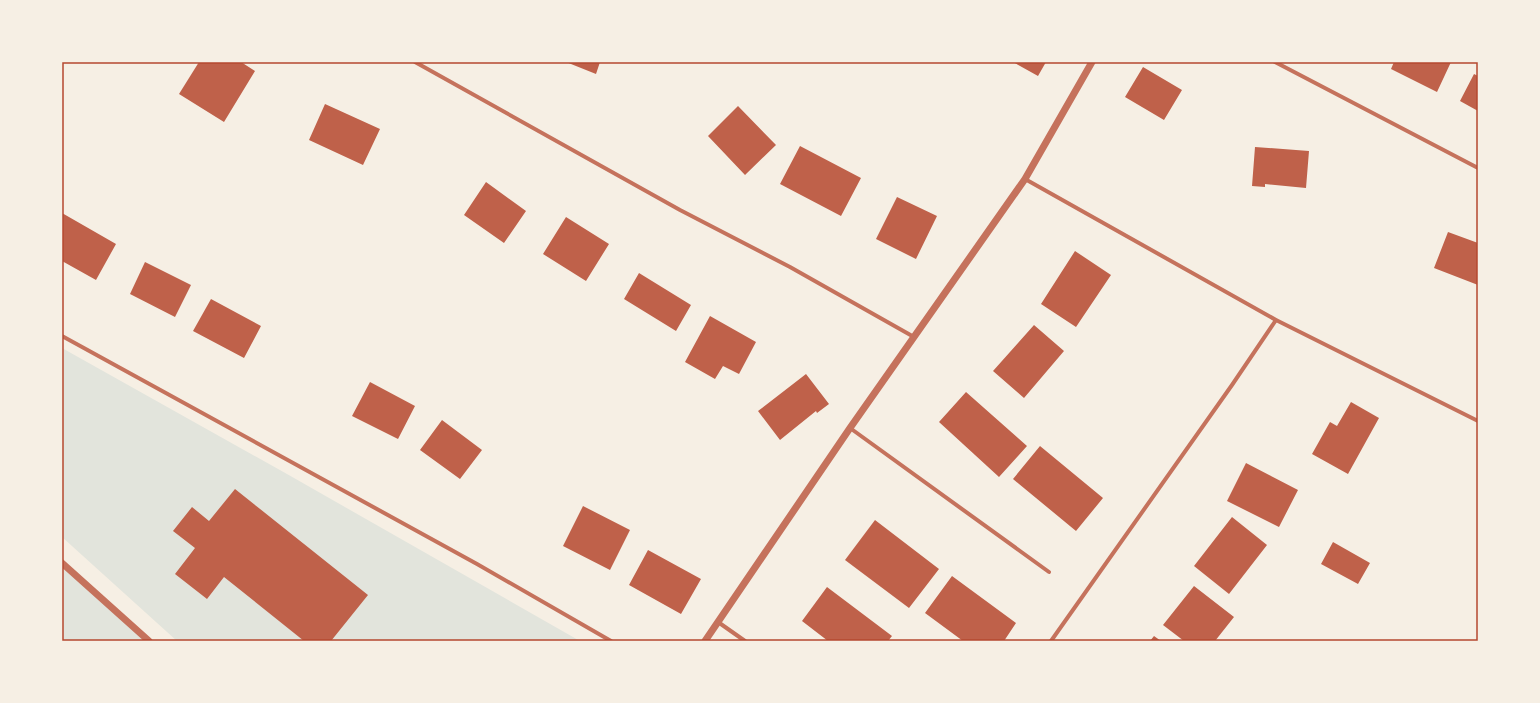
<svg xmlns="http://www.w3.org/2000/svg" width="1540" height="703" font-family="'Exo 2',sans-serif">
<rect width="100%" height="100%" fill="#f6efe4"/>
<path fill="#e2e4dc" d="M62,348L287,474L580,641H177L62,537Z
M62,563L149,641H62Z"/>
<path fill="#bf614a" d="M199,62H241L255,71L224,122L179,94Z
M566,62H600L596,74Z
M1013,62H1046L1038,76Z
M1394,62H1451L1437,92L1391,69Z
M1143,67L1182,90L1164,120L1125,97Z
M1474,74L1478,76V111L1460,101Z
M325,104L380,129L363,165L309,140Z
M738,106L776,145L745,175L708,136Z
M800,146L861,178L841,216L780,184Z
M1255,147L1309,151L1306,188L1265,184V187L1252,186Z
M486,182L526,211L504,243L464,215Z
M897,197L937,216L916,259L876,239Z
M62,213L116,244L96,280L62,261Z
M566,217L609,244L586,281L543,254Z
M1448,232L1478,243V285L1434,268Z
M1075,251L1111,275L1076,327L1041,304Z
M145,262L191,285L175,317L130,294Z
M639,273L691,305L676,331L624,299Z
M211,299L261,326L244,358L193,331Z
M710,316L756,342L739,374L723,366L715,379L685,362Z
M1034,325L1064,351L1024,398L993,371Z
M806,374L829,404L817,413L816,411L780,440L758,411Z
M370,382L415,406L398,439L352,416Z
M966,392L1027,446L999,477L939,422Z
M1351,402L1379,418L1348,474L1312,454L1330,422L1337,426Z
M442,420L482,450L460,479L420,450Z
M1040,446L1103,498L1076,531L1013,479Z
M1246,463L1298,490L1279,527L1227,501Z
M235,489L368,595L331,641H304L224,577L207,599L175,574L195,548L173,531L192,507L209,521Z
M583,506L630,530L610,570L563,546Z
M1232,517L1267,545L1229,594L1194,566Z
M875,520L939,569L909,608L845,560Z
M1333,542L1370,563L1358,584L1321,564Z
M648,550L701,579L681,614L629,585Z
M952,576L1016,623L1004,641H963L925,613Z
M1194,586L1234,617L1215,641H1184L1163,625Z
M827,587L892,636L888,641H828L802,621Z
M1154,636L1161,641H1150Z"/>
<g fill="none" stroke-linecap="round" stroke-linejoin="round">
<path stroke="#c5725c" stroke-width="4" d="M415,62L680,210L790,267L914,337
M1275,62L1478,168
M1025,179L1276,320L1478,421
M62,336L477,564L611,641
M850,428L1049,572
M718,622L745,641
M1051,641L1232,385L1276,320"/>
<path stroke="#c5725c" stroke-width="7" d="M62,563L149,641
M705,641L850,428L1025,179L1092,62"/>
</g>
<rect width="1540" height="703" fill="none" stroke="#f6efe4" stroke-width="126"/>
<rect x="63" y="63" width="1414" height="577" fill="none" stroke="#b5482f" stroke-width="1.5"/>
</svg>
